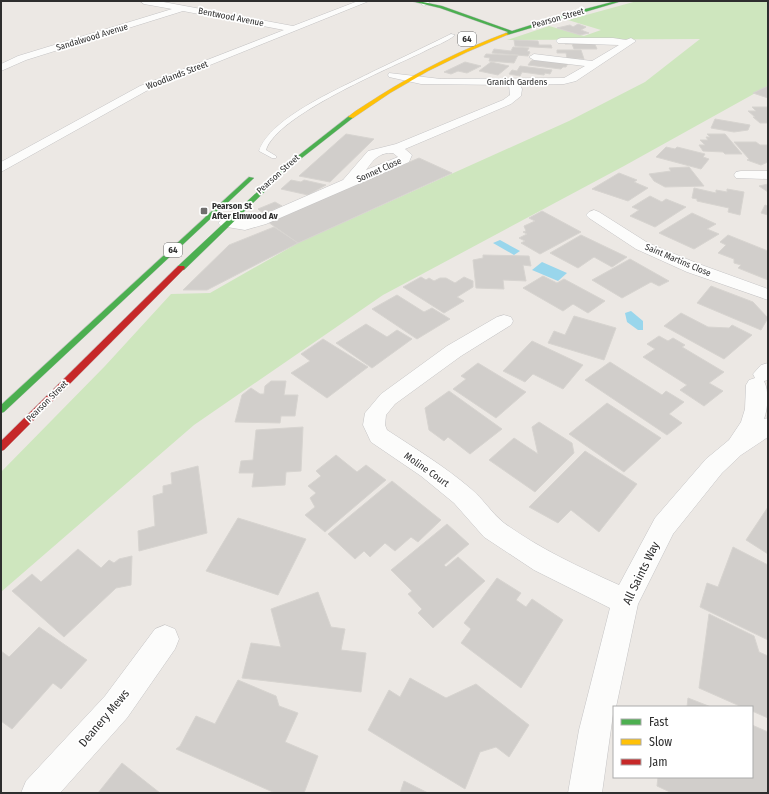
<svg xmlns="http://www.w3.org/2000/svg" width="769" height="794" font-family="'Fira Sans Condensed',sans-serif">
<rect width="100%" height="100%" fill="#ece8e4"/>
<path fill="#cee6be" d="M637,1H768V86L624,166L383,295L194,425L1,592V472L105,366L171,294L210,293L298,243L569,121L645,82L700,39L507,40L549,26L584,36L601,30L568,20Z"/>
<path fill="#99d6ec" d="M500,240L520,251L514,255L493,243Z
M542,262L567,273L558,281L532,270Z
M631,311L643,321V330H638L627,322L625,313Z"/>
<path fill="#d1cecb" stroke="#d7d4d0" d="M578,24L586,27L581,30L589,33L580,35L557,28L570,25L573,27Z
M514,40L538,41L539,45H551L552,48L515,46Z
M565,42H594L597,49H574L572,44H565Z
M513,47L529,48L527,51L530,52L528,56L492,53L494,49L511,51Z
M557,50H581L584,59L567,58L566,53H557Z
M486,54L506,55H518L514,63L489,61L490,58L484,57Z
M540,59L568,63L566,67H563L561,69L528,65L531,61Z
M465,62L481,66L467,73L458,71L451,74L444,72Z
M491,62L509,66L498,75L479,71Z
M520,66L552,70L550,74L545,73L544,75L522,72L520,76L509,74L512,70L517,71Z
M768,86V98L753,93Z
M752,107H768V123H760L753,117H755L748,111H756Z
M715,119L750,125L748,130L734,132L711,128Z
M346,134L374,139L330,182L299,176Z
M707,134H725L742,154H725L723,152L703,151L699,145H705L700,140H708L706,137H710Z
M734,142H756L760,145H768V162L761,165L747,160L749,159Z
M666,147L675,149L677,147L705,154L703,157L709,159L701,169L656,157Z
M419,158L452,173L298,243L268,222Z
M689,167L704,186L665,187L654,181L649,174L671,171L669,168Z
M619,173L637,180L634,182L648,188L628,201L592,189Z
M291,180L301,182L304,180L326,185L308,195L281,189Z
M768,184V192L759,186Z
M694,188L716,193V190L727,192V189L744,192L740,215L728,212L729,208L697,201V199L692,198Z
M650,196L662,202L666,199L686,207L655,227L630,216L639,210L632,207Z
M275,202L282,206L264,214L258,209Z
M765,205L768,206V215L761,213Z
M542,211L581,232L540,254L521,243L525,241L519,238L527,234L523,232L526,231L524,226L535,221L529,218Z
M692,213L716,224L707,229L719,234L694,249L659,233Z
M274,227L298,243L207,290H183L229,245Z
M581,235L627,257L612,267L594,257L578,268L550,253Z
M728,235L768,251V280L738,268L741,265L734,263V259L718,253L726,245L720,242Z
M483,255L529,256L531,266L523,265L526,281L503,280L504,289L476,288L473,260L483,258Z
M630,259L669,281L659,286L651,282L622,298L592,280Z
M543,276L557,283L564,279L605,301L588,313L573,304L563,311L523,288Z
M421,277L426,280L429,278L434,281L440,278H446L455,283L464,277L473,281V287L457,297L464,301L444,313L403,287Z
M711,286L753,302L768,318L761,330L697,303Z
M397,295L424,312L432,308L450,319L417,339L372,309Z
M681,313L708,327L729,328L732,325L752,335L724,359L664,326Z
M574,316L616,328L604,360L548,343L554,331L565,335Z
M366,324L387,337L397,330L412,339L372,368L336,343Z
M659,336L668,341L673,338L685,345L682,347L724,372L709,383L723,391L704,406L680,390L687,385L643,357L655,349L647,344Z
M323,339L368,367L327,398L291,373L310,361L301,354Z
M532,341L583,365L563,389L533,374L525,382L503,371Z
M610,362L662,395L666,391L684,402L669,414L682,423L667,435L585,380Z
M478,363L526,392L496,418L453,389L466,379L461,376Z
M271,381H286L284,395H298L295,416H281L280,423L235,422L242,395L251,388L260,394H264L265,386Z
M449,391L502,429L470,454L448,437L444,441L429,430L425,408Z
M607,403L661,438L624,472L569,434Z
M539,422L572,443L574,453L535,492L489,460L514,438L538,454L532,427Z
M303,427L301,471L286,472L285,485L252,487L254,473H239L241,461L253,460L256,430Z
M585,451L637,484L599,532L571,510L558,523L529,507Z
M336,455L357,472L366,465L386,480L325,532L305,515L315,507L310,498L316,493L308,486L321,476L316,471Z
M198,466L207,533L139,551L138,531L155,526L153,496L163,493V486L172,484L171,473Z
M392,481L441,520L418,542L411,537L395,551L385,543L370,557L364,551L355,559L328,534Z
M768,507V554L746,540Z
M238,518L306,539L278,595L206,571Z
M447,524L469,544L444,565L446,567L458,557L485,581L433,628L418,613L422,609L408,594L412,591L391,570Z
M733,547L768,565V640L700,607L707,583L718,587Z
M78,549L101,568L109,560L114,563L119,559L132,556L131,585L116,588L64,637L12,591L32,574L41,582Z
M497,578L521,593L516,600L526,607L532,599L563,620L521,688L461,643L471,629L464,623Z
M318,592L331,627L345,629L341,650L366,653L361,692L242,678L251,643L281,647L271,609Z
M709,614L754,636L759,652L768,656V718L752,711V707H742L699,688Z
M39,627L87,660L61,689L53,683L12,729L1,721V651L9,657Z
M410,678L446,698L476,684L529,725L509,757L496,747L480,752L465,789L368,730L389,690L400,697Z
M238,680L276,696L279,706L298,713L285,742L318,756L304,793H275L176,749L180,746L196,716L215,724Z
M688,698L711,707H687Z
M752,725L768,732V793H672L657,786L658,777H752Z
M122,763L160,793H98Z
M404,781L428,793H400Z"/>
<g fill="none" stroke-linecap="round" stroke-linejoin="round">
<g stroke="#c5c4c5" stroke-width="1">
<path id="lane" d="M451,34L455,35C447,42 434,46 423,52C388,69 277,115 266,150L276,156V158H272L259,151C270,117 343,87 374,71C400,59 426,46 451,34Z"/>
</g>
<g stroke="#c5c4c5" stroke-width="1">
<path id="street" d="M140,1H158L293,26L358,1H369L148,90L1,172V162L140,86L284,30L183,11L26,60L1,71V64L18,56L172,9L144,4Z
M421,1H431L424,6L420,3Z
M561,38H613L626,40L631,38L636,41L576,81L564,84L520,85L522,89L521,96L511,104L405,149L412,155L409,162L266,224L245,230L221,226L218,223L221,220C232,217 243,221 256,218L343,180L368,151L396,144L503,100L510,95L509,85L421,84L389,77L388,75L389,73L441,79L564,78L585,66L534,60L529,57L534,54L592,61L619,45L558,43L556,41L558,39ZM393,153L398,157L366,170C373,160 379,152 393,153Z
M741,171H768V179L736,178L734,175L736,172Z
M594,210L599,212L648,243L699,264L768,289V300L687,272L636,249L589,218L586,215L589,212Z
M504,315L511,317L513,321L511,325L461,356L395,404L386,415L385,425L387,430C416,449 444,466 470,488C483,498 491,513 504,523C540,549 579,567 619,585L655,518L706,459L729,440L741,422L745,409L746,385L749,380L755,378L753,374L761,365L768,363V380L764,381C769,391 768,408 764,419L768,418V437L741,455L722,473L673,534L638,604L616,707H614L602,793H568L579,730L610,608L534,570L484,537L454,503L421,476L371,442L363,425L365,413L381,394L447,346L497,317Z
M165,625L175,629L179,639L175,649L127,718L60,793H21L26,781L105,696L155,629Z"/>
</g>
<g stroke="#c5c4c5" stroke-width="1">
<path id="fast" d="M411,1H418L442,6L512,31L566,14L616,1H622L507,35L505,34L508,32L440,8Z
M349,116L354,117L289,168L184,270H178V266L285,166Z
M249,177L254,178L4,412L1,413V405Z"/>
</g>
<g stroke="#c5c4c5" stroke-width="1">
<path id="slow" d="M506,33L509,34L467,52L428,71L390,93L353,118L348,117C357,109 369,103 379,96C419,71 461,50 506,33Z"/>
</g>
<g stroke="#c5c4c5" stroke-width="1">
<path id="jam" d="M178,266H184L185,268L4,450L1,451V441Z"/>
</g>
<use href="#lane" fill="#fcfcfb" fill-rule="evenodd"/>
<use href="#street" fill="#fcfcfb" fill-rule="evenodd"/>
<use href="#fast" fill="#4caf50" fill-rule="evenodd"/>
<use href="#slow" fill="#ffc107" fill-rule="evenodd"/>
<use href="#jam" fill="#c62828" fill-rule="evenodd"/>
</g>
<rect fill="#706f6e" stroke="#fff" stroke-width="1.5" x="200" y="207" width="8" height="8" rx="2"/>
<g text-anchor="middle" stroke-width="3.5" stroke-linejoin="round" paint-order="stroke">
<g font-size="9" fill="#2e2e2e" stroke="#fff">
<text transform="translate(231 17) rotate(11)" y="3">Bentwood Avenue</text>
<text transform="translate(558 18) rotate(-16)" y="3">Pearson Street</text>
<text transform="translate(92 37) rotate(-17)" y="3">Sandalwood Avenue</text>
<text transform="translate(177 75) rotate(-21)" y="3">Woodlands Street</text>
<text x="517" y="85">Granich Gardens</text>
<text transform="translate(379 170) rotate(-24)" y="3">Sonnet Close</text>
<text transform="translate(278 174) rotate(-42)" y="3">Pearson Street</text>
<text transform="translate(678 260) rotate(23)" y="3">Saint Martins Close</text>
<text transform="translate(47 401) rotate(-45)" y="3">Pearson Street</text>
</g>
<g fill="#fff" stroke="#6d6d6d" stroke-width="1">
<rect x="458" y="32" width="18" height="14" rx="3"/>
<rect x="164" y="243" width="18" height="14" rx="3"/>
</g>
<g font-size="9" font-weight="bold" fill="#2e2e2e">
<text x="467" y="42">64</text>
<text x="173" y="253">64</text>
</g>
<g font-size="9" font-weight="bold" fill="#2e2e2e" stroke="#fff" text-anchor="start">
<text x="212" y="209">Pearson St<tspan x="212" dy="10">After Elmwood Av</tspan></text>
</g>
<g font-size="10" fill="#2e2e2e" stroke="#fff">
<text transform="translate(427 469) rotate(35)" y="4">Moline Court</text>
</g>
<g font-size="12" fill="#2e2e2e" stroke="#fff">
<text transform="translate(641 573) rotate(-64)" y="4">All Saints Way</text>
<text transform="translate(104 718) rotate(-50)" y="4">Deanery Mews</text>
</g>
</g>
<rect width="769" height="794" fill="none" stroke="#2e2e2e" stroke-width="4"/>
<rect x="613" y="706" width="140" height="72" fill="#ffffff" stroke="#ababab"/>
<rect x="621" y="719" width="20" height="6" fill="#4caf50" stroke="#ababab"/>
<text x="649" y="726" font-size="12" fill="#2e2e2e">Fast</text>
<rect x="621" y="739" width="20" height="6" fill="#ffc107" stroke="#ababab"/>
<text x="649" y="746" font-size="12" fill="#2e2e2e">Slow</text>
<rect x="621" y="759" width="20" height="6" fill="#c62828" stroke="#ababab"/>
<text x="649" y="766" font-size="12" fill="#2e2e2e">Jam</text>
</svg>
